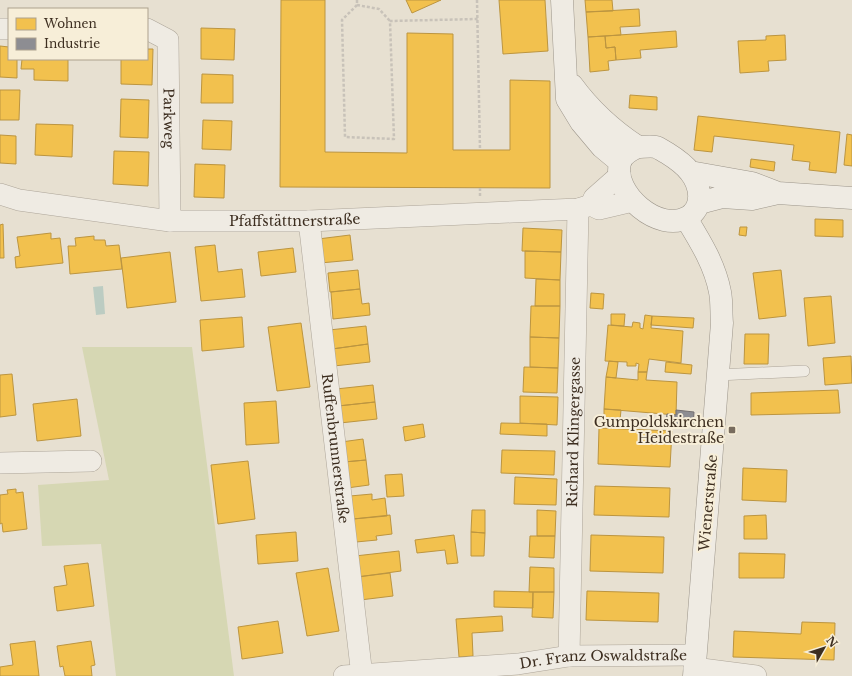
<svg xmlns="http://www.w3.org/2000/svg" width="852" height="676" font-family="'Libre Baskerville',serif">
<rect width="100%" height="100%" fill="#e7e0d1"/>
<path fill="#d6d7b3" d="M82,347H192L234,676H116L101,544L42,546L38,485L109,480Z"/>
<path fill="#bcccc2" d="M103,286L105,314L96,315L93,287Z"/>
<path fill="#f2c14e" stroke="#bc9540" d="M281,0H325V152L407,153V33L453,34V150H510V80L550,81V188L280,187Z
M406,0H441L412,13Z
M499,0H545L548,51L503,54Z
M585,0H612L613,11L586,12Z
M639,9L640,26L620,27L621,35L588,37L586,12Z
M201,28L235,29L234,60L201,59Z
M676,31L677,47L640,50L641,58L616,60L615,47L606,48L605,36Z
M785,35L786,60L768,61L769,71L740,73L738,41L766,40V36Z
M605,36L606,48L615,47L616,60L608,61L609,70L590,72L588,37Z
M0,46L9,47V59H17V78L0,77Z
M147,49H153L152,85L121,84V59H147Z
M22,59H68V81L34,80V69H21Z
M202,74L233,75V103H201Z
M0,90H20L19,120H0Z
M630,95L657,97V110L629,108Z
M121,99L149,100L148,138L120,137Z
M698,116L840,132L836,173L809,170L810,162L792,160L794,145L714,136L712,152L694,150Z
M203,120L232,121L231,150L202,149Z
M36,124L73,125L72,157L35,155Z
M847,134L852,135V166L844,165Z
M0,135L16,136V164L0,163Z
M114,151L149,152L148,186L113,184Z
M751,159L775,162L774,171L750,167Z
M195,164L225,165L224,198L194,197Z
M815,219L843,220V237L815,236Z
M3,224L4,258H0V225Z
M740,227H747L746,236L739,235Z
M523,228L562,230L561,252L522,251Z
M51,233V239L60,238L63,263L16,268L15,257L20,256L17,237Z
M350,235L353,260L320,263L318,239Z
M94,236V240H105L106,246L119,245L122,269L70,274L68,246H76L75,238Z
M215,245L218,272L242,269L245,297L201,301L195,247Z
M293,248L296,272L261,276L258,252Z
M525,251L561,252L560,280L525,278Z
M170,252L176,302L127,308L121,258Z
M358,270L360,289L330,292L328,273Z
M781,270L786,316L759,319L753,273Z
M536,279L560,280V306H535Z
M360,289L362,304L369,303L370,315L333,319L331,292Z
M591,293L604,294L603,309L590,308Z
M831,296L835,343L808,346L804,298Z
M531,306H560L559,338L530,337Z
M611,314H625L624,326L611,325Z
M645,315L652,316L651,328L683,331L681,363L649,359L647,372H638L639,364L636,363V366H627V362L605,361L608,325L632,327L633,322L640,323V328L643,329Z
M652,316L694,318L693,328L651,325Z
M242,317L244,347L202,351L200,320Z
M301,323L310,387L277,391L268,327Z
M366,326L368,344L332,349L329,330Z
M745,334H769L768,364H744Z
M530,337L559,338L558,368L530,367Z
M368,344L370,362L334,366L332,349Z
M851,356L852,383L825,385L823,358Z
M609,361L618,362L616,378L606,377Z
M666,362L692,365L691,374L665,372Z
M524,367L558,368L557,393L523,392Z
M638,372H647L646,380L677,382L676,415L604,409L606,377L638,380Z
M12,374L16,415L0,417V375Z
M373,385L375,402L338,406L336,389Z
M838,390L840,413L751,415V393Z
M520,396L558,397L557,425L520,423Z
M77,399L81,436L37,441L33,404Z
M276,401L279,443L246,445L244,403Z
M375,402L377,419L340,423L338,406Z
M604,409L621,410L620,420L604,419Z
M501,423L547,424V436L500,434Z
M423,424L425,437L405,441L403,427Z
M599,428L672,431L670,467L598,464Z
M363,439L366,460L344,462L341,442Z
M502,450L555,451L554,475L501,473Z
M366,460L369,485L347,488L344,462Z
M248,461L255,519L218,524L211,465Z
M743,468L787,470L786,502L742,500Z
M402,474L404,496L387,497L385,475Z
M515,477L557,479L556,505L514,504Z
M595,486L670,488L669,517L594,515Z
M16,489V493L23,492L27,529L3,532L2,523L0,524V495L8,494L7,490Z
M372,494V500L385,498L387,516L353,519L350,496Z
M472,510H485V533L471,532Z
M537,510L556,511L555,536H537Z
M390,515L392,534L376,536L377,540L356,542L353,519Z
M766,515L767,539H744V516Z
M296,532L298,561L258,564L256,535Z
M471,532L485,533L484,556H471Z
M454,535L458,563L447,564L445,550L417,553L415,540Z
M591,535L664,537L663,573L590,571Z
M530,536H555L554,558L529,557Z
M399,551L401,571L357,577L355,556Z
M739,553L785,554L784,578H739Z
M88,563L94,606L57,611L54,587L67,585L64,566Z
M530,567L554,568V592H529Z
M328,568L339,631L307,636L296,573Z
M390,573L393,596L360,600L357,577Z
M494,591L533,592V608L494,607Z
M587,591L659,593L658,622L586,620Z
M533,592H554L553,618L532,617Z
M502,616L503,631L472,633L473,656L459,657L456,619Z
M278,621L283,653L242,659L238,627Z
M802,622L835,623L834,660L733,657L734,631L801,634Z
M35,641L39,676H0V667L13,665L10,644Z
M91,641L95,665L91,666L92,676H65L63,666L60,667L57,646Z"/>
<path fill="#8d8d92" stroke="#757070" d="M676,410L694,412L693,425L666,423L667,414L676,415Z"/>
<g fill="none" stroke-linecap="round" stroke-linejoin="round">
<g stroke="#ada599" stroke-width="12">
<path id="lane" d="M718,375L804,371"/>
</g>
<g stroke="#ada599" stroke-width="22">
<g id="street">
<path d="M0,29H9"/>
<path id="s1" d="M147,29L168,40L170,221"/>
<path id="s2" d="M0,194L19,200L170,221H309L578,209L591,205L599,209L633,201"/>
<path d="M591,205L594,198L620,175"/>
<path id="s3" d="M309,221L362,676"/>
<path d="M0,463L91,461"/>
<path id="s4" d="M569,656L578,209"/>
<path d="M694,668L756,676"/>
<path id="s5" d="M344,676L518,664L569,656L695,655"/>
</g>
</g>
<g stroke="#9c958a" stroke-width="23">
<path id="secondary" d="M562,0L567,99L581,122L602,147L620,162
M572,85C591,111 612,130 638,147
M638,147C643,147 651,146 656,147C659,148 663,151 667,153C675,158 684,164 690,172C701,186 704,207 688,217C659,234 612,193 620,163C622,155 631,150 638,147Z
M690,172L752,183L778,193
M699,203L722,197L752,199L778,193L852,198
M686,218C700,241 715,265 720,292C722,302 721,313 722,323L694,676"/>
</g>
<path stroke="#c8c2b9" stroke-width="2.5" stroke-dasharray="3 2" stroke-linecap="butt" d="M357,0V5L342,20L345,137L394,139L390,21L478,19
M477,0L480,150
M357,5L379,9L390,21
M480,188V196"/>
<use href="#lane" stroke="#efebe3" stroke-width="11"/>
<use href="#street" stroke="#efebe3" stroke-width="21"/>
<use href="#secondary" stroke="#efebe3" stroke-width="22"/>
</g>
<rect fill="#786c5e" stroke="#f7eed8" stroke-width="1.5" x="728" y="426" width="8" height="8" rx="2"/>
<g text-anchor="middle" stroke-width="4" stroke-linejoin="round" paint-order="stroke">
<g font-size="14" fill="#3d2e20" stroke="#f7eed8">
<text dy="5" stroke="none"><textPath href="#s1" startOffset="102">Parkweg</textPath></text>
<text dy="5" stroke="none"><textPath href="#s2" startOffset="297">Pfaffstättnerstraße</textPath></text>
<text dy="5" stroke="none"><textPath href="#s4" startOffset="224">Richard Klingergasse</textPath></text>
<text dy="5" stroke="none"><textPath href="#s3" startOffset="229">Ruffenbrunnerstraße</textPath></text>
<text transform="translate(708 503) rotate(-85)" y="5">Wienerstraße</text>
<text dy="5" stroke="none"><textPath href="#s5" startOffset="260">Dr. Franz Oswaldstraße</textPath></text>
</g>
<g font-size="14" fill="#3d2e20" stroke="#f7eed8" text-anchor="end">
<text x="724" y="427">Gumpoldskirchen<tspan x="724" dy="16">Heidestraße</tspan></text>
</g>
</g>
<rect x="8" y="8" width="140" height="52" fill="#f7eed8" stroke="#ada18e"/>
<rect x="16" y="18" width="20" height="12" fill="#f2c14e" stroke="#ada18e"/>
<text x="44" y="28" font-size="12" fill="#3d2e20">Wohnen</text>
<rect x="16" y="38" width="20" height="12" fill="#8d8d92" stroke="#ada18e"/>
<text x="44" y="48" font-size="12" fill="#3d2e20">Industrie</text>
<g transform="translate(824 648) rotate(51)" stroke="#f7eed8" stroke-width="3" paint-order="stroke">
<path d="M0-3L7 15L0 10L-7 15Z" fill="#3d2e20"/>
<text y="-6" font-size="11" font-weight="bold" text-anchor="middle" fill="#3d2e20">N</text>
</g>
</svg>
